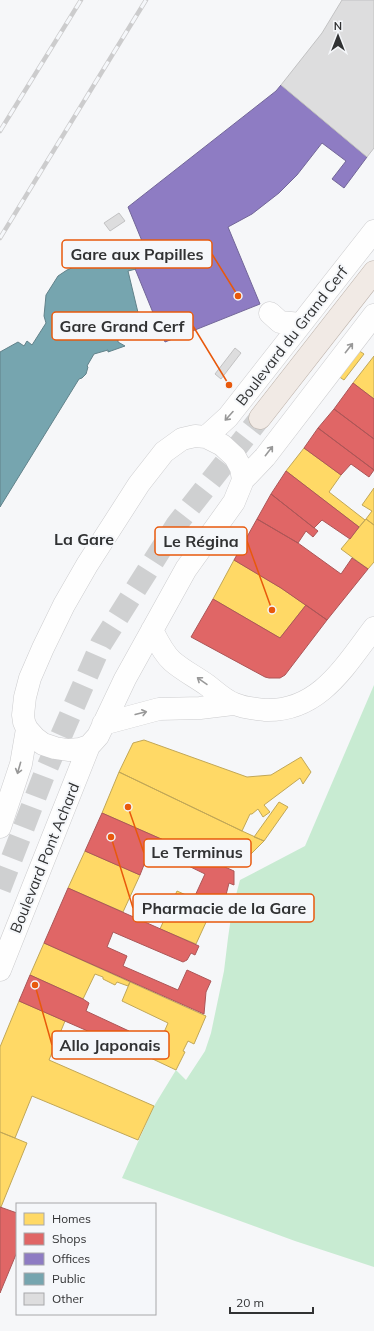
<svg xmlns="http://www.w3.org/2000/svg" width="374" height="1331" font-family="Mulish,sans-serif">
<rect width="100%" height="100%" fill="#f6f7f9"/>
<path fill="#c8ebd2" d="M374,685V1267L295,1241L122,1178L154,1106L176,1070L186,1080L205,1051L211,1033L224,971L228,938L232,910L240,880L305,846Z"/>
<path fill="#ffd966" stroke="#c1a757" d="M358,350L364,354L344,380L338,376Z
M374,356V399L353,383Z
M304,448L341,475L329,492L365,520L359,527L286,471Z
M374,488V525L366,519L372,511L362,505Z
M366,519L374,525V562L368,569L341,549Z
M234,560L281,588L306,605L280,638L213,599Z
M144,740L247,777L271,775L301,757L311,772L303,784L300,778L264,805L270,812L263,817L258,809L252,814H250L242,831L119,772L133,743Z
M119,772L242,831L264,841L249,856L241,850L230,857L225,867L102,813Z
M279,802L288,807L264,841L254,837Z
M85,851L140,875L123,912L68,888Z
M177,891L213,907L196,944L160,929Z
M44,943L130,982L128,986L117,982L115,985L103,979V977L95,974L83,999L30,975Z
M130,982L206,1016L194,1044L188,1041L183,1051L185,1052L176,1070L140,1053L150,1032L162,1037L168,1023L122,1001Z
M19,1001L65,1021L49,1060L154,1106L138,1140L32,1096L15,1138L0,1132V1047Z
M0,1132L27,1143L1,1207H0Z"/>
<path fill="#e06666" stroke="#ac5657" d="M353,383L374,399V439L334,409Z
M334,409L374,439V470L318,428Z
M318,428L374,470L369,477L351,464L341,475L304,448Z
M286,471L359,527L350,539L322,520L314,528L271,494Z
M271,494L318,531L313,537L306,531L298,543L257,519Z
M257,519L298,543L341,574L352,558L368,569L327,620L281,588L234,560Z
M213,599L280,638L306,605L327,620L285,675L280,678H269L265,677L191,637Z
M102,813L234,871V885L229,883L222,911L194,898L205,874L164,854L162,858L149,852L140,875L85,851Z
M68,888L199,946L195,955L191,953L187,960L183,962L113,932L107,947L127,956L123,966L178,990L187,970L211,981L206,992L204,1014L44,943Z
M30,975L83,999L89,1003L86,1011L129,1031L122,1046L19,1001Z
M0,1207L17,1213V1252L0,1293Z"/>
<path fill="#8e7cc3" stroke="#726698" d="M281,85L367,157L344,188L332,179L346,161L322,143L297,175L279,193L252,214L228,227L260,304L165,342L129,254L127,248L142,241L128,207L276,91Z"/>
<path fill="#76a5af" stroke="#61828a" d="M129,254L136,269L128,271L141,325L121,331L118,336V342L125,346L108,352V350L94,354L87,366L88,367L86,374L82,378L79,379L0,507V352L18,342L24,346L27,341L32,345L46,323L44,316L46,295L58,276L67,270L74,267Z"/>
<path fill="#ddddde" stroke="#c2c2c3" d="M342,0H374V148L367,157L281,85L322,33Z
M119,213L125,221L110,231L104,223Z
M235,348L241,353L221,379L215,374Z"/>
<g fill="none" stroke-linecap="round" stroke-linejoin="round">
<path stroke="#cfd0d1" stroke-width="22" stroke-dasharray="22 11" stroke-linecap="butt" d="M0,889L44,775L101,644L177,524L260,418"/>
<g stroke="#ccccce" stroke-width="23">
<path id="minor" d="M270,313L280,322L301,324
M195,436L206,437L222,445L235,457L241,468L243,480L234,502L186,569L125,679L98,736L89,746L80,749L68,750L55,748L43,744L35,738L27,729L24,722L23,715L25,697L30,678L43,648L64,605L87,565L139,484L164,452L182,439Z
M206,437L228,417L374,231
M243,480L265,457L374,315
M152,630C157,640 163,653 172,661C182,670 196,677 207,685C215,691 225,701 235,704C244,708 255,709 265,710C319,712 345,666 374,628
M103,724L159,709L200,708L233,704
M0,827L21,764L27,729
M0,970L89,746"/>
</g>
<g stroke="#bcb1a9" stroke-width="23">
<path id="major" d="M260,418L374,272"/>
</g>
<use href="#minor" stroke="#fefefe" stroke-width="22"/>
<use href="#major" stroke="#f1eae5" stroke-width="22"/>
<g stroke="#cccccd" stroke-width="4.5">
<path id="rail" d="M0,131L81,0
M0,238L146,0"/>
</g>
<use href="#rail" stroke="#f5f7fa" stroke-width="3" stroke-dasharray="9" stroke-linecap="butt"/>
</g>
<defs><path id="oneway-shaft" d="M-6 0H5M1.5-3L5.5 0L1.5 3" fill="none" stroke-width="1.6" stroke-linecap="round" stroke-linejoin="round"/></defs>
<g stroke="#989898">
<use href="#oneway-shaft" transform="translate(349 348) rotate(-52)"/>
<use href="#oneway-shaft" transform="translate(229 416) rotate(132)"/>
<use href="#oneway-shaft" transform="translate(269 451) rotate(-52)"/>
<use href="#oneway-shaft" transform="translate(202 681) rotate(-145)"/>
<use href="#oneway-shaft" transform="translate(141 713) rotate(-14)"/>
<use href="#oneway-shaft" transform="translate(19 768) rotate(106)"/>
</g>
<g text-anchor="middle" stroke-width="4" stroke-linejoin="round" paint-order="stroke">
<g font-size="15" fill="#313233" stroke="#f5f7fa">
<text transform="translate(292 336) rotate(-52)" y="5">Boulevard du Grand Cerf</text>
<text transform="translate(45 858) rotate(-68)" y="5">Boulevard Pont Achard</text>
</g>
<g font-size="16" font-weight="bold" fill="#313233" stroke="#f5f7fa">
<text x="84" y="545">La Gare</text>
</g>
</g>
<path fill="none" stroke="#e8590c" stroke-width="1.5" d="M238 296L212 254M229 385L193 326M272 610L247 541M128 807L144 853M111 837L133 908M35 985L52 1045"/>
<g fill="#e8590c" stroke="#f5f7fa" stroke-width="1.5">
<circle cx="238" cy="296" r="4"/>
<circle cx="229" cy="385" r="4"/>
<circle cx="272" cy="610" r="4"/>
<circle cx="128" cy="807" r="4"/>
<circle cx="111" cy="837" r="4"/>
<circle cx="35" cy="985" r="4"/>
</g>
<g fill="#f5f7fa" stroke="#e8590c" stroke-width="1.5">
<rect x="62" y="240" width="150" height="28" rx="4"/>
<rect x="52" y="312" width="141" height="28" rx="4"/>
<rect x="155" y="527" width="92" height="28" rx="4"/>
<rect x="144" y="839" width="107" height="28" rx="4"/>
<rect x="133" y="894" width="181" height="28" rx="4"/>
<rect x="52" y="1031" width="117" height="28" rx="4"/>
</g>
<g font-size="16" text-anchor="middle" font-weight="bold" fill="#313233">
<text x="137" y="260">Gare aux Papilles</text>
<text x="122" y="332">Gare Grand Cerf</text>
<text x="201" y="547">Le Régina</text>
<text x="197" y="858">Le Terminus</text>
<text x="224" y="914">Pharmacie de la Gare</text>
<text x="110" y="1051">Allo Japonais</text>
</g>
<rect x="16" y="1203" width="140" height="112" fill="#f5f7fa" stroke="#a7a8aa"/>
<rect x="24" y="1213" width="20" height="12" fill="#ffd966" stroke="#a7a8aa"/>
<text x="52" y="1223" font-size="12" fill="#313233">Homes</text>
<rect x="24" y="1233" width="20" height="12" fill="#e06666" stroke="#a7a8aa"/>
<text x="52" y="1243" font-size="12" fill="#313233">Shops</text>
<rect x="24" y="1253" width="20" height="12" fill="#8e7cc3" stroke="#a7a8aa"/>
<text x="52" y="1263" font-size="12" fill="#313233">Offices</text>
<rect x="24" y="1273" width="20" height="12" fill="#76a5af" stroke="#a7a8aa"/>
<text x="52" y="1283" font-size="12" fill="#313233">Public</text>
<rect x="24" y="1293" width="20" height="12" fill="#ddddde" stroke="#a7a8aa"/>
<text x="52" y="1303" font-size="12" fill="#313233">Other</text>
<g transform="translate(338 36)" stroke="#f5f7fa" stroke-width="3" paint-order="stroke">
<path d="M0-3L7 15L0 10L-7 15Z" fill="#313233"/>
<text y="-6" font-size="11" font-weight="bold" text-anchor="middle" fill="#313233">N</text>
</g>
<path d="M230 1307v6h83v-6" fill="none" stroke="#313233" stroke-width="2"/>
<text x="236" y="1307" font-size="12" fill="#313233" stroke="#f5f7fa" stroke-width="3" paint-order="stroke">20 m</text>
</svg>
